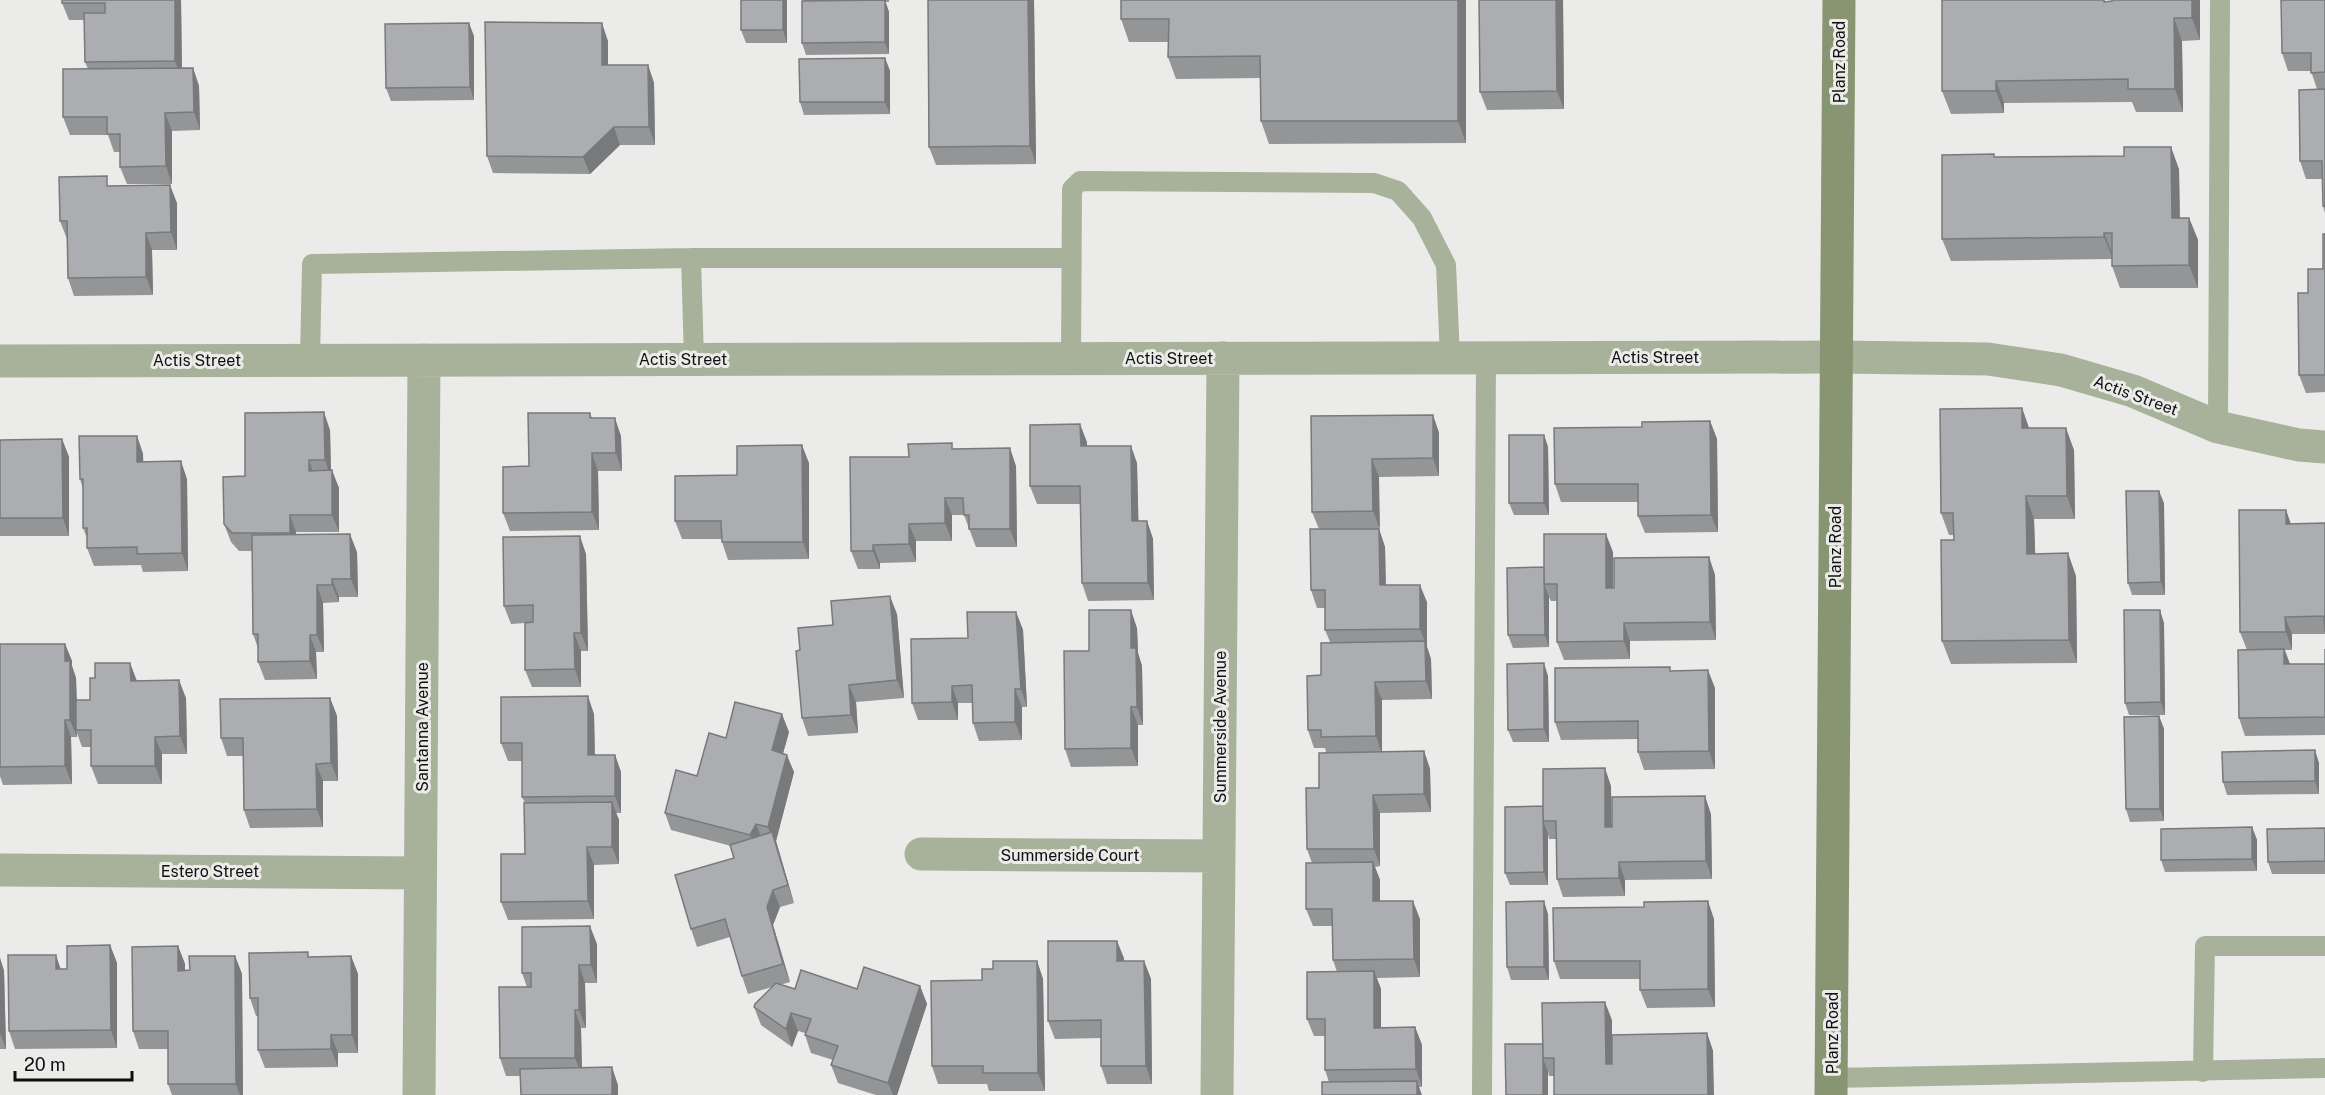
<svg xmlns="http://www.w3.org/2000/svg" width="2325" height="1095" font-family="'Public Sans',sans-serif">
<rect width="100%" height="100%" fill="#ebece9"/>
<g fill="none" stroke-linecap="round" stroke-linejoin="round">
<path stroke="#a8b29a" stroke-width="20" d="M691,258L694,359
M1071,359L1072,189L1080,181L1374,183L1398,191L1422,218L1446,265L1450,358
M310,360L312,264L691,258H1071
M2218,427L2220,0
M2203,1072L2205,946H2325
M1831,1078L2325,1068
M1482,1095L1486,358"/>
<path stroke="#a8b29a" stroke-width="33" d="M0,361L1837,357L1988,359L2061,370L2133,391L2218,427L2299,445L2325,447
M921,854L1219,856
M0,870L420,873
M419,1095L424,360
M1217,1095L1223,358"/>
<path stroke="#889572" stroke-width="33" d="M1831,1095L1839,0"/>
</g>
<path fill="#949597" d="M181,0L182,68H193L199,86L200,130L172,131V184H127L120,167V152H114L108,135H70L63,117L88,69L85,62L84,20H69L62,3Z
M787,0V43H746L741,30Z
M803,0H889V2H885L889,12V54L806,55L802,43Z
M1034,0L1036,164L936,165L929,147Z
M1466,0V143L1269,144L1261,121L1260,78L1176,79L1168,57V42H1129L1121,19Z
M1563,0L1564,109L1487,110L1480,92Z
M2200,0V40L2182,41L2183,112H2136L2132,102L2004,103V113L1951,114L1942,91Z
M2325,0V213L2323,206L2322,179H2306L2300,161L2317,89L2311,71H2288L2282,53Z
M474,36V100L391,101L386,88Z
M608,41V65H648L654,83L655,145H620L590,174L493,173L487,156Z
M885,58L890,71V114L804,115L800,102Z
M1995,157L2179,169L2180,218H2189L2198,240V288H2120L2112,266V259L1951,261L1942,239Z
M110,186L177,203V250H152L153,295L74,296L68,278L67,239L60,221Z
M2325,234V392L2306,393L2299,375L2308,293L2323,269Z
M2022,408L2029,428L2074,450L2075,519H2034L2035,554L2076,576L2077,663L1951,664L1942,641L1954,535H1949L1941,513Z
M590,413L592,418L621,436L622,471H598L599,530L510,531L503,513L529,466Z
M1433,415L1439,433V476L1379,477V529L1385,547L1386,585L1427,602V647L1431,659L1432,699L1382,700V752L1424,751L1430,769L1431,812L1380,813V866L1375,867L1380,880V901L1420,919V977L1377,978L1381,989V1028L1415,1027L1422,1045V1087L1329,1082L1325,1070V1036H1314L1307,1019L1337,972L1333,960V926H1313L1306,909L1312,863L1307,849L1326,752L1325,748H1314L1308,730L1330,642L1325,630V608H1317L1311,590L1319,529L1312,512L1311,416Z
M1710,421L1717,439L1718,532L1645,533L1638,516V502H1561L1555,484L1642,427Z
M330,430L331,471L339,488V532H296V535L357,552L358,597H339V602L323,603L324,652H316L317,679L265,680L258,662V648L253,634L252,551H239L231,542L224,524L245,476Z
M1544,435L1548,447L1549,515H1514L1509,503Z
M137,436L143,454V462L187,479L188,571L143,572L141,565L94,566L87,548V538L83,528V489L80,479Z
M62,439L69,457V536H0V440Z
M1087,442V446L1137,463L1138,521H1147L1153,539L1154,600L1088,601L1082,583L1080,504H1037L1030,486Z
M954,449L1016,466L1017,547H976L964,515H952V541H916V562L880,563V569H858L851,551L909,457Z
M809,463V559L728,560L722,542V539H682L675,521Z
M2164,503L2165,595H2132L2128,583Z
M2286,510L2291,524L2325,523V634H2292V650H2285L2290,664H2325V649V735L2245,736L2239,718L2247,650L2240,632Z
M1613,552V588L1709,557L1715,575L1716,640L1630,641V659L1564,660L1557,642V601H1551L1549,597V647L1513,648L1508,635L1544,567Z
M586,554L588,651H581V687H532L525,670V623L511,624L504,606Z
M1016,612L1023,630L1027,707H1022V740L979,741L973,723L972,703H958V720H918L912,703L968,638Z
M897,614L904,698L856,702L858,733L808,736L802,718L800,650L833,625Z
M2164,623L2165,715H2129L2125,703Z
M1137,628L1138,653L1142,666L1143,725H1138V766L1071,767L1065,749L1089,651Z
M0,644H65L72,661V666L76,678L77,700H90L95,678L130,663L136,681L186,698L187,754H162V784H98L91,766V747H82L77,733V737H71L72,784L3,785L0,776Z
M1671,671L1715,688V769L1644,770L1638,752V739L1561,740L1555,722Z
M1548,676L1549,742H1513L1508,730Z
M330,698L337,716L338,781H323V827L250,828L244,810L243,756H227L221,738Z
M594,714L595,755H615L621,772V813H616L619,820V864L594,865V919L508,920L501,902L525,854V803L522,797V761H508L501,743Z
M2159,716L2164,729V821L2130,822L2126,809Z
M789,732L783,753L794,772L776,841L794,903L780,907L773,925L790,982L780,985L795,989H857L920,986L927,1004L897,1095H876L838,1083L831,1065L833,1060L811,1053L805,1035V1033L798,1031L792,1047L761,1025L754,1007L772,987L748,994L742,976L730,937L697,947L691,929L734,858L731,846L671,830L665,813L697,776L726,738Z
M2319,763V794L2227,795L2223,782Z
M1611,786V827L1711,814L1712,879L1625,880V896L1563,897L1557,879L1556,839H1549L1548,834V885H1510L1505,873L1543,806Z
M2252,827L2257,840V871L2165,872L2161,860Z
M2325,828V874H2272L2268,862Z
M1548,914L1549,980H1511L1507,967Z
M1714,919L1715,1007L1647,1008L1640,990V979H1560L1554,961Z
M1117,941L1124,961H1144L1151,979L1152,1084H1107L1101,1066V1038L1055,1039L1048,1021Z
M597,944V983H585L586,1028H581L582,1068L618,1085V1095H521L520,1076H506L500,1058L527,987L522,973Z
M110,945L117,963V1048L15,1049L9,1031L61,969H67Z
M178,946L185,964V970H190L235,956L242,974L243,1095H172L168,1084V1049H139L133,1031Z
M351,956L358,974V1053H338V1067L265,1068L258,1050V1016H256L250,998L309,957Z
M0,958L4,971L6,1049H0Z
M1037,961L1043,979L1045,1091H989L987,1084H938L932,1066L982,980L993,969Z
M1612,1020V1035L1707,1033L1713,1051L1554,1076H1549L1548,1071V1095H1506L1543,1044Z"/>
<path fill="#78797b" d="M175,0H181L182,79L175,61Z
M783,0H787V43L783,30Z
M885,0L889,12V54L885,42Z
M1028,0H1034L1036,164L1030,146Z
M1458,0H1466V143L1458,121Z
M1556,0H1563L1564,109L1557,91Z
M2192,0H2200V40L2192,18Z
M2174,18L2182,41L2183,112L2175,89Z
M469,23L474,36V100L470,87Z
M602,23L608,41V83L602,65Z
M885,58L890,71V114L885,102Z
M648,65L654,83L655,145L649,127Z
M193,68L199,86L200,130L194,112Z
M1996,81L2004,103V113L1996,91Z
M165,113L172,131V184L166,166Z
M614,127L620,145L590,174L583,157Z
M2171,147L2179,169L2180,241L2172,218Z
M170,185L177,203V250L171,232Z
M2189,218L2198,240V288L2189,265Z
M146,233L152,250L153,295L146,277Z
M2104,233L2113,255V259L2104,237Z
M2022,408L2030,431L2022,428Z
M324,412L330,430L331,478L325,460Z
M1433,415L1439,433V476L1433,458Z
M615,418L621,436L622,471L616,453Z
M1710,421L1717,439L1718,532L1711,515Z
M1080,424L1087,442V464L1081,446Z
M2066,428L2074,450L2075,519L2067,496Z
M1544,435L1548,447L1549,515L1544,503Z
M137,436L143,454L144,480L137,462Z
M62,439L69,457V536L63,518Z
M802,445L809,463V559L803,542Z
M1131,446L1137,463L1139,539L1132,521Z
M1010,448L1016,466L1017,547L1010,529Z
M592,453L598,471L599,530L592,512Z
M1372,459L1379,477L1380,529L1373,511Z
M309,460L315,478L309,471Z
M181,461L187,479L188,571L182,553Z
M332,470L339,488V532L332,515Z
M2159,491L2164,503L2165,595L2161,582Z
M2026,496L2034,519L2036,576L2027,554Z
M945,498L952,515V541L945,523Z
M2286,510L2292,528L2286,524Z
M290,515L296,532V550L290,533Z
M1147,521L1153,539L1154,600L1148,583Z
M909,524L916,541V562L909,544Z
M1379,529L1385,547L1386,602L1380,585Z
M350,534L357,552L358,597L351,579Z
M1606,534L1613,552V606L1606,588Z
M580,536L586,554L588,651L581,633Z
M873,545L880,563V569L873,551Z
M2068,553L2076,576L2077,663L2069,640Z
M1709,557L1715,575L1716,640L1710,622Z
M332,579L339,597V602L332,585Z
M1544,584L1549,597V647L1545,635Z
M317,585L323,603L324,652L317,635Z
M1420,585L1427,602V647L1431,659L1432,699L1426,681L1425,642L1420,629Z
M890,596L897,614L904,698L897,680Z
M1131,610L1137,628L1138,653L1142,666L1143,725L1137,707L1131,648Z
M2160,610L2164,623L2165,715L2161,702Z
M1016,612L1023,630L1027,707L1021,689Z
M2285,617L2292,634V650L2286,632Z
M1624,623L1630,641V659L1624,641Z
M574,633L581,651V687L575,669Z
M310,635L316,652L317,679L310,661Z
M65,644L72,661V666L76,678L77,730H76L77,737L70,720L65,661Z
M2284,649L2291,667L2284,664Z
M130,663L137,681H131Z
M1544,663L1548,676L1549,742L1544,729Z
M1708,670L1715,688V769L1709,751Z
M179,680L186,698L187,754L180,736Z
M1375,682L1382,700V754L1376,736Z
M849,685L856,702L858,733L851,715Z
M952,686L958,703V720L952,702Z
M1015,689L1022,707V740L1015,722Z
M588,696L594,714L595,772L588,755Z
M330,698L337,716L338,781L331,763Z
M1131,707L1138,725V766L1131,748Z
M782,714L789,732L779,768L772,750Z
M2159,716L2164,729V821L2160,809Z
M65,720L71,737L72,784L65,766Z
M155,737L162,754V784L155,766Z
M2315,750L2319,763V794L2315,781Z
M1424,751L1430,769L1431,812L1424,794Z
M615,755L621,772V813L615,796Z
M787,755L794,772L776,841L794,903L768,827Z
M316,764L323,781V827L317,809Z
M1605,768L1611,786L1612,845L1605,827Z
M1373,795L1380,813V866L1374,849Z
M1705,796L1711,814L1712,879L1706,861Z
M612,802L619,820V864L612,847Z
M1543,821L1548,834V885L1544,872Z
M756,824L763,842L757,853L750,835Z
M2252,827L2257,840V871L2252,859Z
M587,847L594,865V919L588,901Z
M1373,862L1380,880V919L1373,901Z
M1619,862L1625,880V896L1619,878Z
M773,890L780,907L773,925L790,982L783,964L767,907Z
M1413,901L1420,919V977L1414,959Z
M1544,901L1548,914L1549,980L1544,967Z
M1708,901L1714,919L1715,1007L1708,989Z
M590,926L597,944V983L591,965Z
M1117,941L1124,958V979L1117,961Z
M110,945L117,963V1048L111,1030Z
M178,946L185,964V989L178,971Z
M56,955L62,973L56,969Z
M235,956L242,974L243,1095H240L236,1084Z
M351,956L358,974V1053L352,1035Z
M0,958L4,971L6,1049L0,1033Z
M1037,961L1043,979L1045,1091L1038,1073Z
M1144,961L1151,979L1152,1084L1146,1066Z
M579,965L585,983L586,1028L579,1010Z
M1374,971L1381,989V1045L1374,1028Z
M920,986L927,1004L897,1095H893L888,1083Z
M1605,1002L1612,1020V1082L1606,1064Z
M575,1010L581,1028L582,1076L575,1058Z
M791,1013L798,1031L792,1047L786,1029Z
M1415,1027L1422,1045V1087L1416,1069Z
M1707,1033L1713,1051L1714,1095H1708Z
M331,1035L338,1053V1067L331,1049Z
M1543,1059L1548,1071V1095H1543Z
M612,1067L618,1085V1095H612Z
M1417,1081L1422,1095H1417Z"/>
<path fill="#acadb0" stroke="#78797b" stroke-width="1.5" d="M62,0H175V61L85,62L84,13H105V3H62Z
M741,0H783V30H741Z
M885,0V42L802,43V1Z
M928,0H1028L1030,146L929,147Z
M1121,0H1458V121H1261L1260,56L1168,57L1169,19H1121Z
M1479,0H1556L1557,91L1480,92Z
M1942,0H2104V2L2112,1V0H2192V18H2174L2175,89H2128V79L1996,81V91H1942Z
M2281,0H2325V72L2311,73V53H2282Z
M485,22L602,23V65H648L649,127H614L583,157L487,156Z
M469,23L470,87L386,88L385,24Z
M885,58V102H800L799,59Z
M193,68L194,112L165,113L166,166L120,167V134H107V117H63V69Z
M2325,89V206H2323L2322,161H2300L2299,90Z
M2124,147H2171L2172,218H2189V265L2112,266V233H2104V237L1942,239V155L1994,154V157L2124,156Z
M107,176V186L170,185L171,232L146,233V277L68,278L67,221H60L59,177Z
M2323,234H2325V375H2299L2298,293H2308V269H2323Z
M2022,408V428H2066L2067,496H2026L2027,554L2068,553L2069,640L1942,641L1941,540H1954L1953,513H1941L1940,409Z
M324,412L325,460H309V471L332,470V515H290V533H232L224,524L223,477L245,476V413Z
M528,413H590V418H615L616,453H592V512L503,513V467L529,466Z
M1433,415V458L1372,459L1373,511L1312,512L1311,416Z
M1710,421L1711,515L1638,516V484H1555L1554,428L1642,427V422Z
M1080,424L1081,446H1131L1132,521H1147L1148,583H1082L1080,486H1030V425Z
M1509,435H1544V503H1509Z
M79,436H137V462L181,461L182,553L137,554V547L87,548V528H83V479H80Z
M62,439L63,518H0V440Z
M952,443V449L1010,448V529H969V515H964L963,498H945V523L909,524V544L873,545V551H851L850,457H909L908,444Z
M802,445L803,542H722L721,521H675V476L737,475V446Z
M2126,491H2159L2161,582L2128,583Z
M2239,510H2286V524L2325,523V632L2324,616L2285,617L2286,632H2240Z
M1310,529H1379L1380,585H1420V629L1325,630V590H1311Z
M350,534L351,579H332V585H317V635H310V661L258,662V634H253L252,535Z
M1544,534H1606V588H1614V558L1709,557L1710,622L1624,623V641L1557,642V584H1544Z
M580,536L581,633H574L575,669L525,670V623L533,622V605L504,606L503,537Z
M1544,567L1545,635H1508L1507,568Z
M890,596L897,680L849,685L851,715L802,718L796,651L800,650L798,628L833,625L831,601Z
M1089,610H1131V648H1136L1137,707H1131V748L1065,749L1064,651H1089Z
M2124,610H2160L2161,702L2125,703Z
M967,612H1016L1021,689H1015V722L973,723L972,685L952,686V702L912,703L911,639L968,638Z
M1425,641L1426,681L1375,682L1376,736L1321,737V730H1308L1307,676L1321,675V643Z
M0,644H65V661H70V720H65V766L0,767Z
M2284,649V664H2325V649V717L2239,718L2238,650Z
M95,663H130L131,681L179,680L180,736L155,737V766H91V730H76V700H90V678H95Z
M1544,663V729L1508,730L1507,664Z
M1670,667V671L1708,670L1709,751L1638,752V721L1555,722V668Z
M588,696V755H615V796L522,797V743H501V697Z
M330,698L331,763L316,764L317,809L244,810L243,738H221L220,699Z
M735,702L782,714L772,750L787,755L768,827L756,824L750,835L665,813L676,770L697,776L709,733L726,738Z
M2159,716L2160,809H2126L2124,717Z
M2315,750V781L2223,782L2222,752Z
M1424,751V794L1373,795L1374,849H1307L1306,788H1319V753Z
M1605,768V827H1612V797L1705,796L1706,861L1619,862V878L1557,879L1556,821H1543V769Z
M612,802V847H587L588,901L501,902V854H525L524,803Z
M1543,806L1544,872L1505,873V807Z
M2252,827V859L2161,860V829Z
M2325,828V861L2268,862L2267,829Z
M772,832L788,885L773,890L767,907L783,964L742,976L725,919L691,929L675,875L734,858L730,845Z
M1373,862V901H1413L1414,959L1333,960L1332,909H1306V863Z
M1544,901V967H1507L1506,902Z
M1708,901V989L1640,990V961H1554L1553,908L1644,907V902Z
M590,926L591,965H579V1010H575V1058H500L499,987H531V973H522V927Z
M1048,941H1117V961H1144L1146,1066H1101V1020L1048,1021Z
M110,945L111,1030L9,1031L8,955H56V969H67V946Z
M178,946V971L190,970L189,956H235L236,1084H168V1031H133L132,947Z
M308,952V957L351,956L352,1035H331V1049L258,1050V998H250L249,953Z
M993,961H1037L1038,1073H983V1066H932L931,981L982,980V969H993Z
M864,967L920,986L888,1083L831,1065L838,1046L805,1035L811,1019L791,1013L786,1029L754,1007L755,1004L776,983L795,989L801,970L857,989Z
M1374,971V1028L1415,1027L1416,1069L1325,1070V1019H1307V972Z
M1605,1002L1606,1064H1612V1035L1707,1033L1708,1095H1554V1058H1543L1542,1003Z
M1505,1044H1543V1095H1506Z
M612,1067V1095H521L520,1069Z
M1417,1081V1095H1322V1082Z"/>
<g text-anchor="middle" stroke-width="6" stroke-linejoin="round" paint-order="stroke">
<g font-size="16" fill="#0e0f0e" stroke="#ebece9">
<text transform="translate(1839 62) rotate(-90)" y="6">Planz Road</text>
<text x="1655" y="363">Actis Street</text>
<text x="1169" y="364">Actis Street</text>
<text x="683" y="365">Actis Street</text>
<text x="197" y="366">Actis Street</text>
<text transform="translate(2136 395) rotate(20)" y="6">Actis Street</text>
<text transform="translate(1835 547) rotate(-90)" y="6">Planz Road</text>
<text transform="translate(422 727) rotate(-90)" y="6">Santanna Avenue</text>
<text transform="translate(1220 727) rotate(-90)" y="6">Summerside Avenue</text>
<text x="1070" y="861">Summerside Court</text>
<text x="210" y="877">Estero Street</text>
<text transform="translate(1832 1033) rotate(-90)" y="6">Planz Road</text>
</g>
</g>
<path d="M15 1071v9h117v-9" fill="none" stroke="#0e0f0e" stroke-width="3"/>
<text x="24" y="1071" font-size="18" fill="#0e0f0e" stroke="#ebece9" stroke-width="4.5" paint-order="stroke">20 m</text>
</svg>
